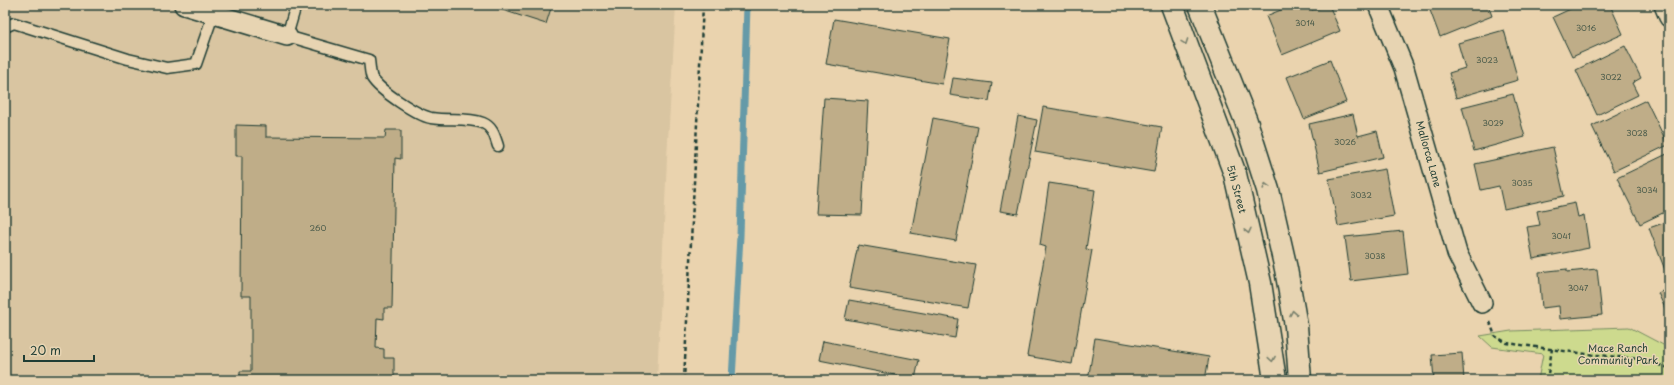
<svg xmlns="http://www.w3.org/2000/svg" width="1674" height="385" font-family="'Playpen Sans',sans-serif">
<rect width="100%" height="100%" fill="#ead3ae"/>
<filter id="ink" filterUnits="userSpaceOnUse"><feTurbulence type="fractalNoise" baseFrequency=".025" numOctaves="2"/><feDisplacementMap in="SourceGraphic" scale="8" xChannelSelector="R" yChannelSelector="G"/><feConvolveMatrix kernelMatrix="1 2 1 2 8 2 1 2 1" color-interpolation-filters="sRGB"/></filter>
<g filter="url(#ink)">
<path fill="#d9c5a1" d="M5,5H676L667,158L657,380H5Z"/>
<path fill="#cdda8e" stroke="#768c61" d="M1629,327L1669,348V380H1538L1543,354L1492,347L1480,336L1511,331Z"/>
<g fill="none" stroke-linecap="round" stroke-linejoin="round">
<path stroke="#659aa8" stroke-width="7" d="M732,380L740,236L747,5"/>
</g>
<path fill="#bfad88" stroke="#1f3d34" d="M487,5H552L546,24Z
M1293,5H1310L1312,10L1329,5L1340,31L1282,55L1266,16Z
M1428,5H1488L1492,16L1440,37Z
M1579,5H1610L1623,34L1572,57L1553,17Z
M834,19L950,39L942,84L826,64Z
M1504,30L1518,80L1456,98L1449,73L1465,68L1458,43Z
M1625,46L1641,78L1632,83L1638,95L1597,115L1576,70Z
M1330,60L1346,102L1304,119L1287,77Z
M953,78L992,83L989,101L950,95Z
M1513,94L1525,137L1474,151L1462,107Z
M824,98L868,101L862,215L816,214Z
M1646,100L1668,145L1614,171L1592,126Z
M1043,107L1162,127L1154,172L1035,152Z
M1353,114L1358,136L1377,131L1383,157L1320,172L1309,124Z
M1018,116L1037,120L1018,214L1000,211Z
M933,118L978,127L956,241L911,233Z
M236,125L266,126V137L385,138L386,130H401V159L395,158L392,308H384V319L377,318L376,348L384,349V358H394V380H240V371H251V296H241L242,156H236Z
M1553,147L1564,196L1504,209L1499,186L1481,190L1475,164Z
M1669,153V210L1640,224L1617,178Z
M1385,169L1394,216L1338,226L1329,179Z
M1049,183L1095,190L1086,249L1092,250L1072,364L1027,356L1046,247L1040,245Z
M1575,203L1578,217L1584,215L1589,248L1533,259L1527,227L1540,225L1537,211Z
M1669,221V268L1665,270L1649,228Z
M1403,231L1408,274L1351,281L1345,237Z
M858,245L976,265L968,308L849,288Z
M1567,269V272L1597,269L1602,315L1560,319L1559,306L1542,308L1539,272Z
M1669,288V317L1658,293Z
M849,300L958,319L955,338L845,319Z
M1095,338L1209,357L1205,380H1088Z
M823,341L919,360L915,379L819,360Z
M1462,353L1464,380H1434L1432,355Z"/>
<g fill="none" stroke-linecap="round" stroke-linejoin="round">
<g stroke="#1f3d34" stroke-width="13">
<path id="service" d="M296,5L287,36L369,60C370,66 370,74 372,78C380,91 417,115 431,118C448,121 467,117 483,123C493,127 495,137 498,146
M5,27L14,23L128,59L167,68L196,64L213,15"/>
</g>
<g stroke="#1f3d34" stroke-width="22">
<path id="minor" d="M184,5L287,36
M1378,5L1404,68L1457,253L1482,303
M1664,5L1669,17"/>
</g>
<g stroke="#1f3d34" stroke-width="25">
<path id="secondary" d="M1172,5L1235,174L1260,283L1275,380
M1200,5L1246,121L1268,190L1286,269L1296,326L1300,380"/>
</g>
<path stroke="#1f3d34" stroke-width="2.5" stroke-dasharray="4 3" stroke-linecap="butt" d="M1490,322L1495,336L1507,343L1586,354L1640,359L1669,368
M684,380L703,5
M1547,380L1552,349"/>
<use href="#service" stroke="#e7d4b2" stroke-width="10"/>
<use href="#minor" stroke="#e7d4b2" stroke-width="19"/>
<use href="#secondary" stroke="#e7d4b2" stroke-width="22"/>
</g>
<defs><path id="oneway-chevron" d="M-2-3.5L2.5 0L-2 3.5" fill="none" stroke-width="1.6" stroke-linecap="round" stroke-linejoin="round"/></defs>
<g stroke="#79816d">
<use href="#oneway-chevron" transform="translate(1185 42) rotate(70)"/>
<use href="#oneway-chevron" transform="translate(1266 186) rotate(-106)"/>
<use href="#oneway-chevron" transform="translate(1248 231) rotate(77)"/>
<use href="#oneway-chevron" transform="translate(1293 313) rotate(-100)"/>
<use href="#oneway-chevron" transform="translate(1272 359) rotate(81)"/>
</g>
</g>
<g text-anchor="middle" stroke-width="3" stroke-linejoin="round" paint-order="stroke">
<g font-size="8" fill="#475949">
<text x="1305" y="26">3014</text>
<text x="1586" y="31">3016</text>
<text x="1487" y="63">3023</text>
<text x="1611" y="80">3022</text>
<text x="1493" y="126">3029</text>
<text x="1637" y="136">3028</text>
<text x="1345" y="145">3026</text>
<text x="1522" y="186">3035</text>
<text x="1647" y="193">3034</text>
<text x="1361" y="198">3032</text>
<text x="318" y="231">260</text>
<text x="1561" y="239">3041</text>
<text x="1375" y="259">3038</text>
<text x="1578" y="291">3047</text>
</g>
<g font-size="10" fill="#1f3d34" stroke="#e7d4b2">
<text transform="translate(1429 154) rotate(74)" y="4">Mallorca Lane</text>
<text transform="translate(1237 189) rotate(75)" y="4">5th Street</text>
</g>
<g font-size="10" fill="#284538" stroke="#e7d4b2">
<text x="1618" y="352">Mace Ranch<tspan x="1618" dy="12">Community Park</tspan></text>
</g>
</g>
<rect width="1674" height="385" fill="none" stroke="#e7d4b2" stroke-width="20"/>
<rect x="10" y="10" width="1654" height="365" fill="none" stroke="#1f3d34" stroke-width="1.5" filter="url(#ink)"/>
<path d="M24 355v6h70v-6" fill="none" stroke="#1f3d34" stroke-width="2"/>
<text x="30" y="355" font-size="12" fill="#1f3d34" stroke="#e7d4b2" stroke-width="3" paint-order="stroke">20 m</text>
</svg>
